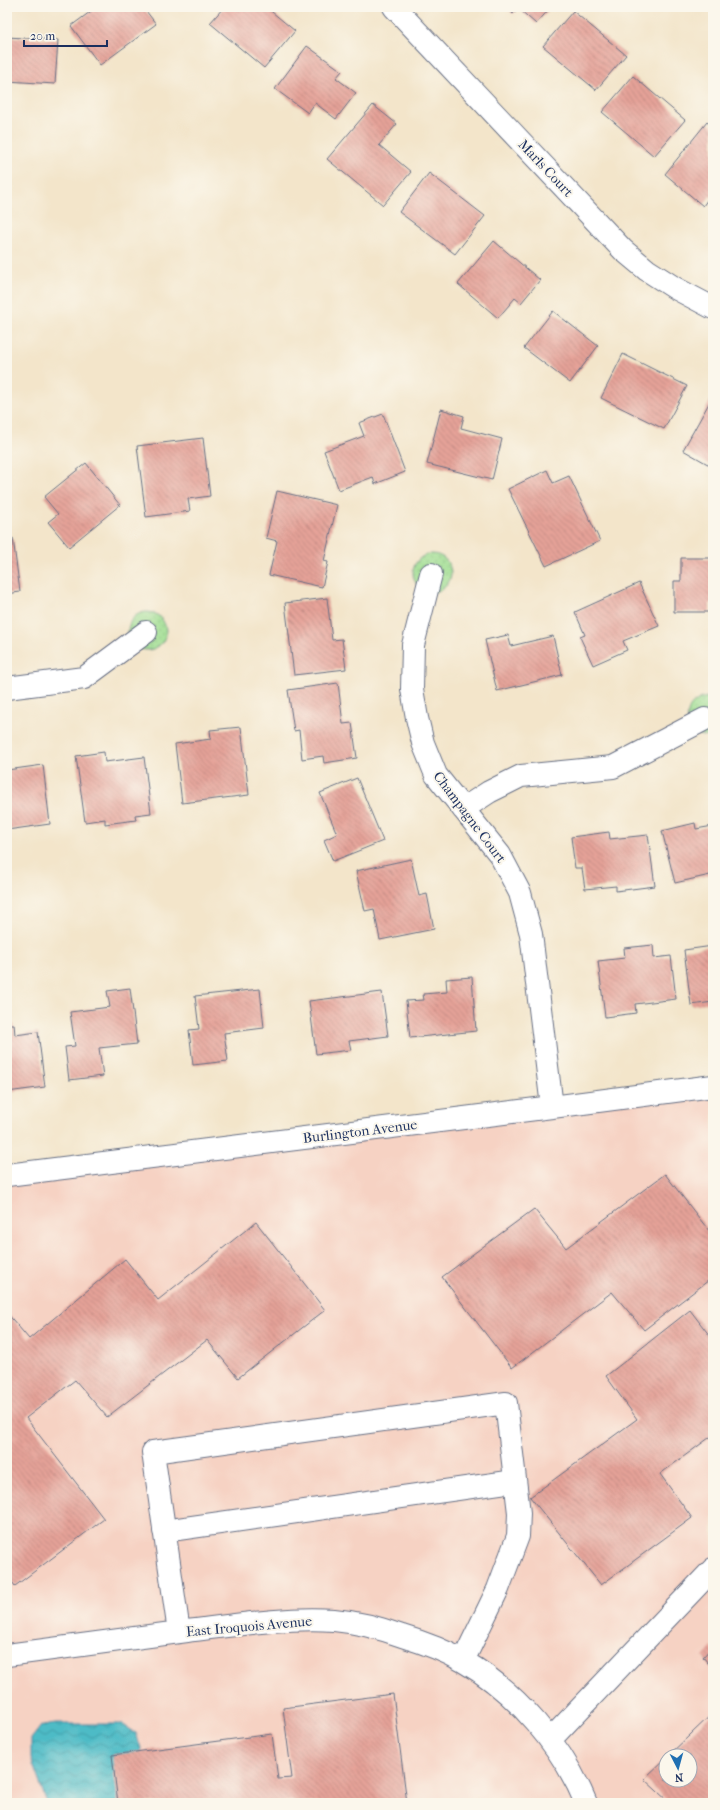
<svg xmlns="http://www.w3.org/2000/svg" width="720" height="1810" font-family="'IM FELL French Canon',serif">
<defs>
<pattern id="green-dots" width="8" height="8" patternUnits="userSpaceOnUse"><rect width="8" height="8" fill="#a0de93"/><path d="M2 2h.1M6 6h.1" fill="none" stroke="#89bf81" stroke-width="1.8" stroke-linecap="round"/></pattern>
<pattern id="water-waves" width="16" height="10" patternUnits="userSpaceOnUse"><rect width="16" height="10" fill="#4dbbc6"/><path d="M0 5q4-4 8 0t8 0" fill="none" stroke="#3f98a4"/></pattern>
<pattern id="building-back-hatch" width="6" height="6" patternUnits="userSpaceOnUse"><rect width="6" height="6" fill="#e5a298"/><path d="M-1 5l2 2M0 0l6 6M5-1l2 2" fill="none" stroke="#b9847f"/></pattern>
</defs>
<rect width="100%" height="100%" fill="#fbf7ec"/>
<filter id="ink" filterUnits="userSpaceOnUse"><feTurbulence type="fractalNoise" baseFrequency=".025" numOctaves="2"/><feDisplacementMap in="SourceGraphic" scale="8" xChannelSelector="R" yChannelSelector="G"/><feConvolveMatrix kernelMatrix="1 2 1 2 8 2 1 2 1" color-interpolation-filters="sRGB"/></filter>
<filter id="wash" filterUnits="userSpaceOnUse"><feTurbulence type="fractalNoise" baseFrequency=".012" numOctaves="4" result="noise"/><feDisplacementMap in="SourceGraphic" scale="16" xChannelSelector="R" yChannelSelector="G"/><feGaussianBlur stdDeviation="0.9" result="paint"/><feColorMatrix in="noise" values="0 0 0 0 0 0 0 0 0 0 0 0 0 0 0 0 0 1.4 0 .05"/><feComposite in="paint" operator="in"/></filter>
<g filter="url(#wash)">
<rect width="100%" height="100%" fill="#f3e5ca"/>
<path fill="#f6d2c3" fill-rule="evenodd" d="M713,1085V1803H7V1174ZM666,1756H690V1780H666Z"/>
<path fill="url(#green-dots)" stroke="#5e8678" d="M413 573a19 19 0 1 1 38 0a19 19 0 1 1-38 0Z
M128 631a19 19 0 1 1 38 0a19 19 0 1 1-38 0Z
M708,697L713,699V736C684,742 676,701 708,697Z"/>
<path fill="url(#water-waves)" stroke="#347592" d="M56,1724H122L136,1733L141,1748L130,1803H47L31,1759V1739L41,1726Z"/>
<g id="blocks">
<path fill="url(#building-back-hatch)" d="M95,7H143L156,24L100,65L71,26L94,9Z
M224,7H266L295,31L264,68L210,23Z
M506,7H551L536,24L518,8L513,14Z
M573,11L626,55L596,90L543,46Z
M7,37L58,40L55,84L7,81Z
M307,46L342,71L336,78L356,93L336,119L315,103L308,113L275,89Z
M633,76L685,120L654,156L602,112Z
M373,105L397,124L379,145L411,172L383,205L327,159Z
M707,122L713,127V198L710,196L703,206L665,174Z
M429,173L485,216L455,254L399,212Z
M494,241L540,280L521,303L515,298L498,318L458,284Z
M553,311L598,346L570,383L524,348Z
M623,354L687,386L664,429L601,398Z
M713,396V467L683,450Z
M441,409L464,416L461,428L502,439L492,480L427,464Z
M383,414L405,472L375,484L373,477L339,490L324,451L364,436L359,423Z
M203,438L210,496L188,499L190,511L146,517L137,446Z
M86,463L120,505L69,547L48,522L58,514L44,497Z
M547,470L553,483L569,476L600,541L546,566L508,489Z
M277,491L337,505L324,561L328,562L322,587L269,575L277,541L266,538Z
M13,538L20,592L7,594V539Z
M681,558H713V603H710V612H674V581H681Z
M639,583L659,626L623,641L627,650L593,665L580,637L585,635L575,612Z
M327,598L332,640L342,639L346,669L294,675L285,603Z
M508,635L511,646L553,636L562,675L497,691L485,640Z
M338,683L343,724L352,723L357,758L324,763L323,756L302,759L299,730L294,731L288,690Z
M241,727L249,795L182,803L175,744L211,739L210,730Z
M104,752L105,762L144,757L151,813L135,815L136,820L105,824V819L85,822L76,756Z
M43,765L50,824L7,830V770Z
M357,778L383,841L333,861L324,840L337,834L320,793Z
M695,823L696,829L713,826V878H711L710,875L675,883L662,831Z
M609,832L610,839L648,835L655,886L616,891V886L585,889L582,868H575L571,837Z
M411,859L419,896L427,894L434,929L380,940L374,909L365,911L356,871Z
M653,945L654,958L671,956L676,999L635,1004L636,1013L605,1017L598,961L625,958L624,948Z
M713,946V1002L691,1005L684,950Z
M472,977L476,1031L410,1038L406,1001L424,1000L423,994L447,992L446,979Z
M130,988L137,1044L99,1048L103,1076L69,1080L65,1047L75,1046L70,1012L110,1007L107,991Z
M260,989L264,1028L224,1033L228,1061L193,1065L189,1030L199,1029L195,996Z
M382,992L388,1036L349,1041L351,1050L316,1054L309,1001Z
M7,1024H14L15,1035L38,1032L45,1087L7,1092Z
M665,1174L713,1236V1277L644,1330L612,1292L512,1368L442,1277L534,1209L566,1248Z
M256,1222L325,1310L238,1378L207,1340L107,1417L75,1380L26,1418L104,1519L15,1586L7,1575V1313L29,1339L125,1259L158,1300Z
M690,1310L713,1340V1435L660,1474L692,1518L601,1585L530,1497L637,1419L606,1376Z
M713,1646V1669L703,1657Z
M393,1694L407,1803H295L294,1800L281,1803H118L112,1755L272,1734L278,1779L292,1778L283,1708Z
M713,1713V1803H670L644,1779L666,1758V1780H690V1756H668Z"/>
</g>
</g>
<g filter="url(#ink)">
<use href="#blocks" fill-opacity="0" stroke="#676f84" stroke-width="1"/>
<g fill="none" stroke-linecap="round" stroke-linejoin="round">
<g stroke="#676f84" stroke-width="24">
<path id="minor" d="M394,7L623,250L647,270L675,288L713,308
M431,574L413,645L412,689L417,718L423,743L436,775L500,855L520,893L531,934L552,1107
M7,688L84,678L146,632
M463,809L489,792L521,776L613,767L705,719
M7,1175L552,1107L713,1086
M164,1531L515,1481
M179,1632L153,1452L506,1403L519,1513L518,1536L498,1589L463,1661
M7,1655C67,1647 127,1639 187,1631C236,1625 285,1617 334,1620C357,1622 380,1628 402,1636C422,1642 444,1650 463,1661C516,1691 563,1747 586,1803
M550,1740L713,1569"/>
</g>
<use href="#minor" stroke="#fff" stroke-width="22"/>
</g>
</g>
<g text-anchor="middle" stroke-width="4" stroke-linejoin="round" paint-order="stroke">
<g font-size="14" fill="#1b2f5e" stroke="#fbf7ec">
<text transform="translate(546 168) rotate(47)" y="5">Marls Court</text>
<text transform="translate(470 817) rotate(53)" y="5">Champagne Court</text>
<text transform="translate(360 1131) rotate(-7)" y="5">Burlington Avenue</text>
<text transform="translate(249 1626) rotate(-5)" y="5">East Iroquois Avenue</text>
</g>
</g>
<rect width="720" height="1810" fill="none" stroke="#fbf7ec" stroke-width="24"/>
<g transform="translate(678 1768) rotate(174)"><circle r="19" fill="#fbf7ec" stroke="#a1a7b3"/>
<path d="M0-3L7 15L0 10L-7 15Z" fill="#1f6fb2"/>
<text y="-6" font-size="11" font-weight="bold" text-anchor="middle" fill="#1b2f5e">N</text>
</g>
<path d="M24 40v6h83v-6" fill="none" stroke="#1b2f5e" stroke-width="2"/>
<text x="30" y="40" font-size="12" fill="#1b2f5e" stroke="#fbf7ec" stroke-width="3" paint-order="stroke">20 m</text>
</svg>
